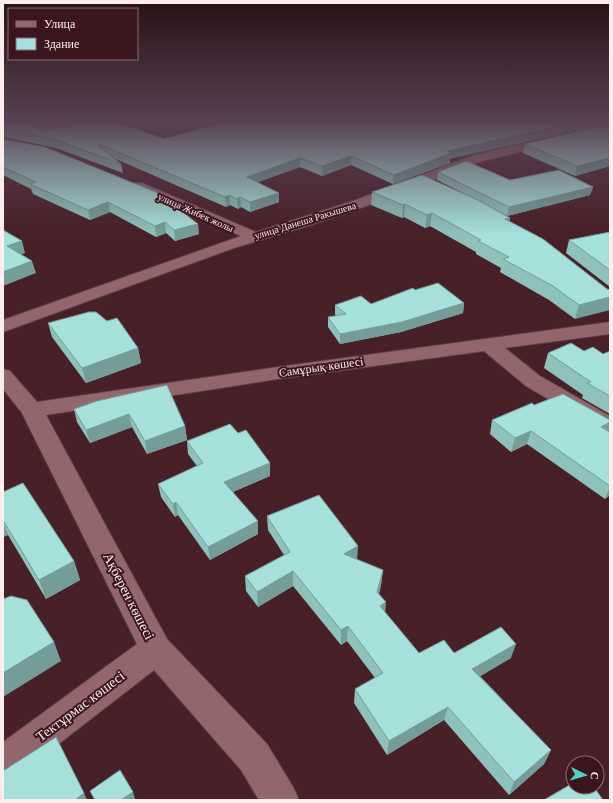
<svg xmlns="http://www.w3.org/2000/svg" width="613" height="803" font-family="Georgia,serif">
<rect width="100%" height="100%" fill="#482028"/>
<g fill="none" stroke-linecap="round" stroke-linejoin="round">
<g stroke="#5e3e46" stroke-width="2">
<path id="minor" d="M610,124V130L482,161L366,206L311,225L234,248L3,332V320L241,236L132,189L130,186L132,183H142L256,232L356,200L474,155Z
M610,322V334L505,348L540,376L610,416V434L602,431L526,386L484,351L278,379L46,415L167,639L267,744L293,787L299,800H259L241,770L154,670L16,777L3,782V742L137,644L22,413L3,389V369L10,371L37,402L278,367Z"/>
</g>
<use href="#minor" fill="#93656d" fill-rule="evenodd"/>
</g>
<path fill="#8ec1bb" d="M3,121L43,132L164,139L222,123V121H339L329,124L450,159V163L393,184L351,165L322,176L300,167L258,182L279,202L250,212L241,207L238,209L230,205L226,207L116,159L121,164L123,173L56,148L3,137Z
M610,124V166L575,176L523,153L525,144Z
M3,139L199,234L175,241L166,233L156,237L110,212L90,220L33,194L31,189L3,175Z
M438,172L510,180L593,187L590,195L507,216L493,208L510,218L509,222L607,289L575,319L549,300L500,272L501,268L476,254V252L430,226L425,228L404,217L402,218L371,205L372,192L463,193L437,180Z
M610,232V287L566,253L569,240Z
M415,290L464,303L463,313L401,332L340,344L328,327V317L336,316L335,314V305L371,304Z
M48,323L138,348L141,363L86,383L52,337Z
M584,351L603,354L610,351V414L582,398L583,395L544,368L548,353Z
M97,401L185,426L187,440L147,454L132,427L90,443L77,422L74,409Z
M534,405L610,432V495L605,499L527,444L511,452L490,434L492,420Z
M187,441L270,476L233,492L258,534L210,560L178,515L175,517L161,497L158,484L197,466L188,454Z
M3,492L74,561L80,580L46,599L8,535L3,537Z
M267,516L357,560L383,570L381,585L379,594L385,612L419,653H454L511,658L480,676L551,750L544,764L509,795L444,720L387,755L354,703L355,689L375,678L347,641L341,645L293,586L258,607L246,591L245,576L284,555L268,530Z"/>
<path fill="#749d99" d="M45,121H77L41,132L38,136L36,128L39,123Z
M323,121H339L326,125Z
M583,121H610V123L450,159V163L393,184L394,175L447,151Z
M351,156V165L322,176V166Z
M300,158V167L247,186V177Z
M610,158V166L575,176L577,166Z
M593,187L590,195L507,216L509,207Z
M279,193V202L250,212V202Z
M229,195L230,205L226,207L225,197Z
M240,197L241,207L238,209L237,199Z
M108,202L110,212L90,220L88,210Z
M405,204L404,217L402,218L403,205Z
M432,213L430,226L425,228L427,215Z
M510,218L508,231L505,219Z
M165,222L166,233L156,237L155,226Z
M198,224L199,234L175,241L174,230Z
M22,241L25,253L11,258L7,246Z
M32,261L36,273L3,286V272Z
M610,297V310L575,319L579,305Z
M464,303L463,313L401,332L340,344V334Z
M138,348L141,363L86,383L82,368Z
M129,414L132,427L90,443L86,430Z
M610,422V426L607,434L601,427Z
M185,426L187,440L147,454L145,441Z
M531,431L527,444L511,452L515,438Z
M270,463V476L225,495L224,482Z
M610,486V495L605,499Z
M176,502L178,515L175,517L173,504Z
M258,521V534L210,560L208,547Z
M3,522L8,535L3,537Z
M358,546L357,561L344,554Z
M74,561L80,580L46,599L39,580Z
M383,570L381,585L376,606L377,592Z
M293,571V586L258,607L257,592Z
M386,602L385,617L380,606Z
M348,626L347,641L341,645V630Z
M54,642L61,661L3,697V673Z
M516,644L511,658L469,683L472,669Z
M448,707L444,720L387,755L389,741Z
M551,750L544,764L509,795L514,782Z
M133,792L135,799L134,800H121Z
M84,793L87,800H75Z"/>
<path fill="#a5e0da" stroke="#749d99" d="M3,121H45L39,123L36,128L43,132L81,121H113L164,139L226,122V121H325L330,124L342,121H583L447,151L451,153L394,175L351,156L322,166L300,158L247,177L279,193L250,202L240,197L237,199L229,195L225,197L99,144L98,146L121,164L54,139L3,129Z
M610,124V158L577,166L525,144Z
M3,139L45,147L158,193L198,224L174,230L165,222L155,226L108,202L88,210L30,184L36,182L3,167Z
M466,161L510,180L559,170L593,187L509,207L438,172Z
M422,175L478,200L510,218L505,219L543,239L607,289L610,290V297L579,305L553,286L503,259L509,257L478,241L481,240L432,213L427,215L405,204L403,205L372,192Z
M3,230L22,241L7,246L32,261L3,272Z
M610,232V270L569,240Z
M438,283L464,303L402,322L340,334L328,317L346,314L335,305L361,296L371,304L413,288L415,290Z
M89,312H96L107,321L117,318L138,348L82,368L48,323Z
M571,343L584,351L593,347L603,354L610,351V396L587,383L591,382L548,353Z
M167,385L185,426L145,441L129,414L86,430L74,409L97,401Z
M563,394L610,420V422L601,427L610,432V486L531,431L515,438L492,420L532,403L534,405Z
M230,424L238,433L246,430L270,463L224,482L258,521L208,547L176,502L173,504L158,484L203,463L187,441Z
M23,483L74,561L39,580L3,520V492Z
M319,495L358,546L344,554L383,570L377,592L386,602L380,606L419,653L444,640L454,653L501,627L516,644L472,669L551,750L514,782L448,707L389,741L355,689L383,673L348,626L341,630L293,571L257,592L245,576L290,552L267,516Z
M11,596L27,600L54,642L3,673V599Z
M56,737L84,793L75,800H3V771Z
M120,770L133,792L121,800H95L90,791Z
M573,783V787H594L603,800H544Z"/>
<linearGradient id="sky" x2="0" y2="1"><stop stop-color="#281216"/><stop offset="0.52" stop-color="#584253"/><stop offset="1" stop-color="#584253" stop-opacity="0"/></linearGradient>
<rect width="613" height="234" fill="url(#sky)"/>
<g text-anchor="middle" stroke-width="4" stroke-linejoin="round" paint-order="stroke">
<g font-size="10" fill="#feedef" stroke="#3c161f">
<text transform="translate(196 212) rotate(24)" y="4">улица Жибек жолы</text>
<text transform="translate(305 220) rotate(-17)" y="4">улица Данеша Ракышева</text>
</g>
<g font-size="12" fill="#feedef" stroke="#3c161f">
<text transform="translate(321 367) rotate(-8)" y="4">Самұрық көшесі</text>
</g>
<g font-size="14" fill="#feedef" stroke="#3c161f">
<text transform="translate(129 596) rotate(63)" y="5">Ақберен көшесі</text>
<text transform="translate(80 706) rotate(-37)" y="5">Тектұрмас көшесі</text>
</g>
</g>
<rect width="613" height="803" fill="none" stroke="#feedef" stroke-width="8"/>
<rect x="8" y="8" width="130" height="52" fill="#3c161f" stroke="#8a6c72"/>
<rect x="16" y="21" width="20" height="6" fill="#93656d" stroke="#8a6c72"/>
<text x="44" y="28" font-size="12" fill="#feedef">Улица</text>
<rect x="16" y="38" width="20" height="12" fill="#a5e0da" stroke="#8a6c72"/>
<text x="44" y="48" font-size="12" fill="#feedef">Здание</text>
<g transform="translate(585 775) rotate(95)"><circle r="19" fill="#3c161f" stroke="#8a6c72"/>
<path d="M0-3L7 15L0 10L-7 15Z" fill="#55cec4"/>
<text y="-6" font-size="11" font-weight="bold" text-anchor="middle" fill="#feedef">С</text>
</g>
</svg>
